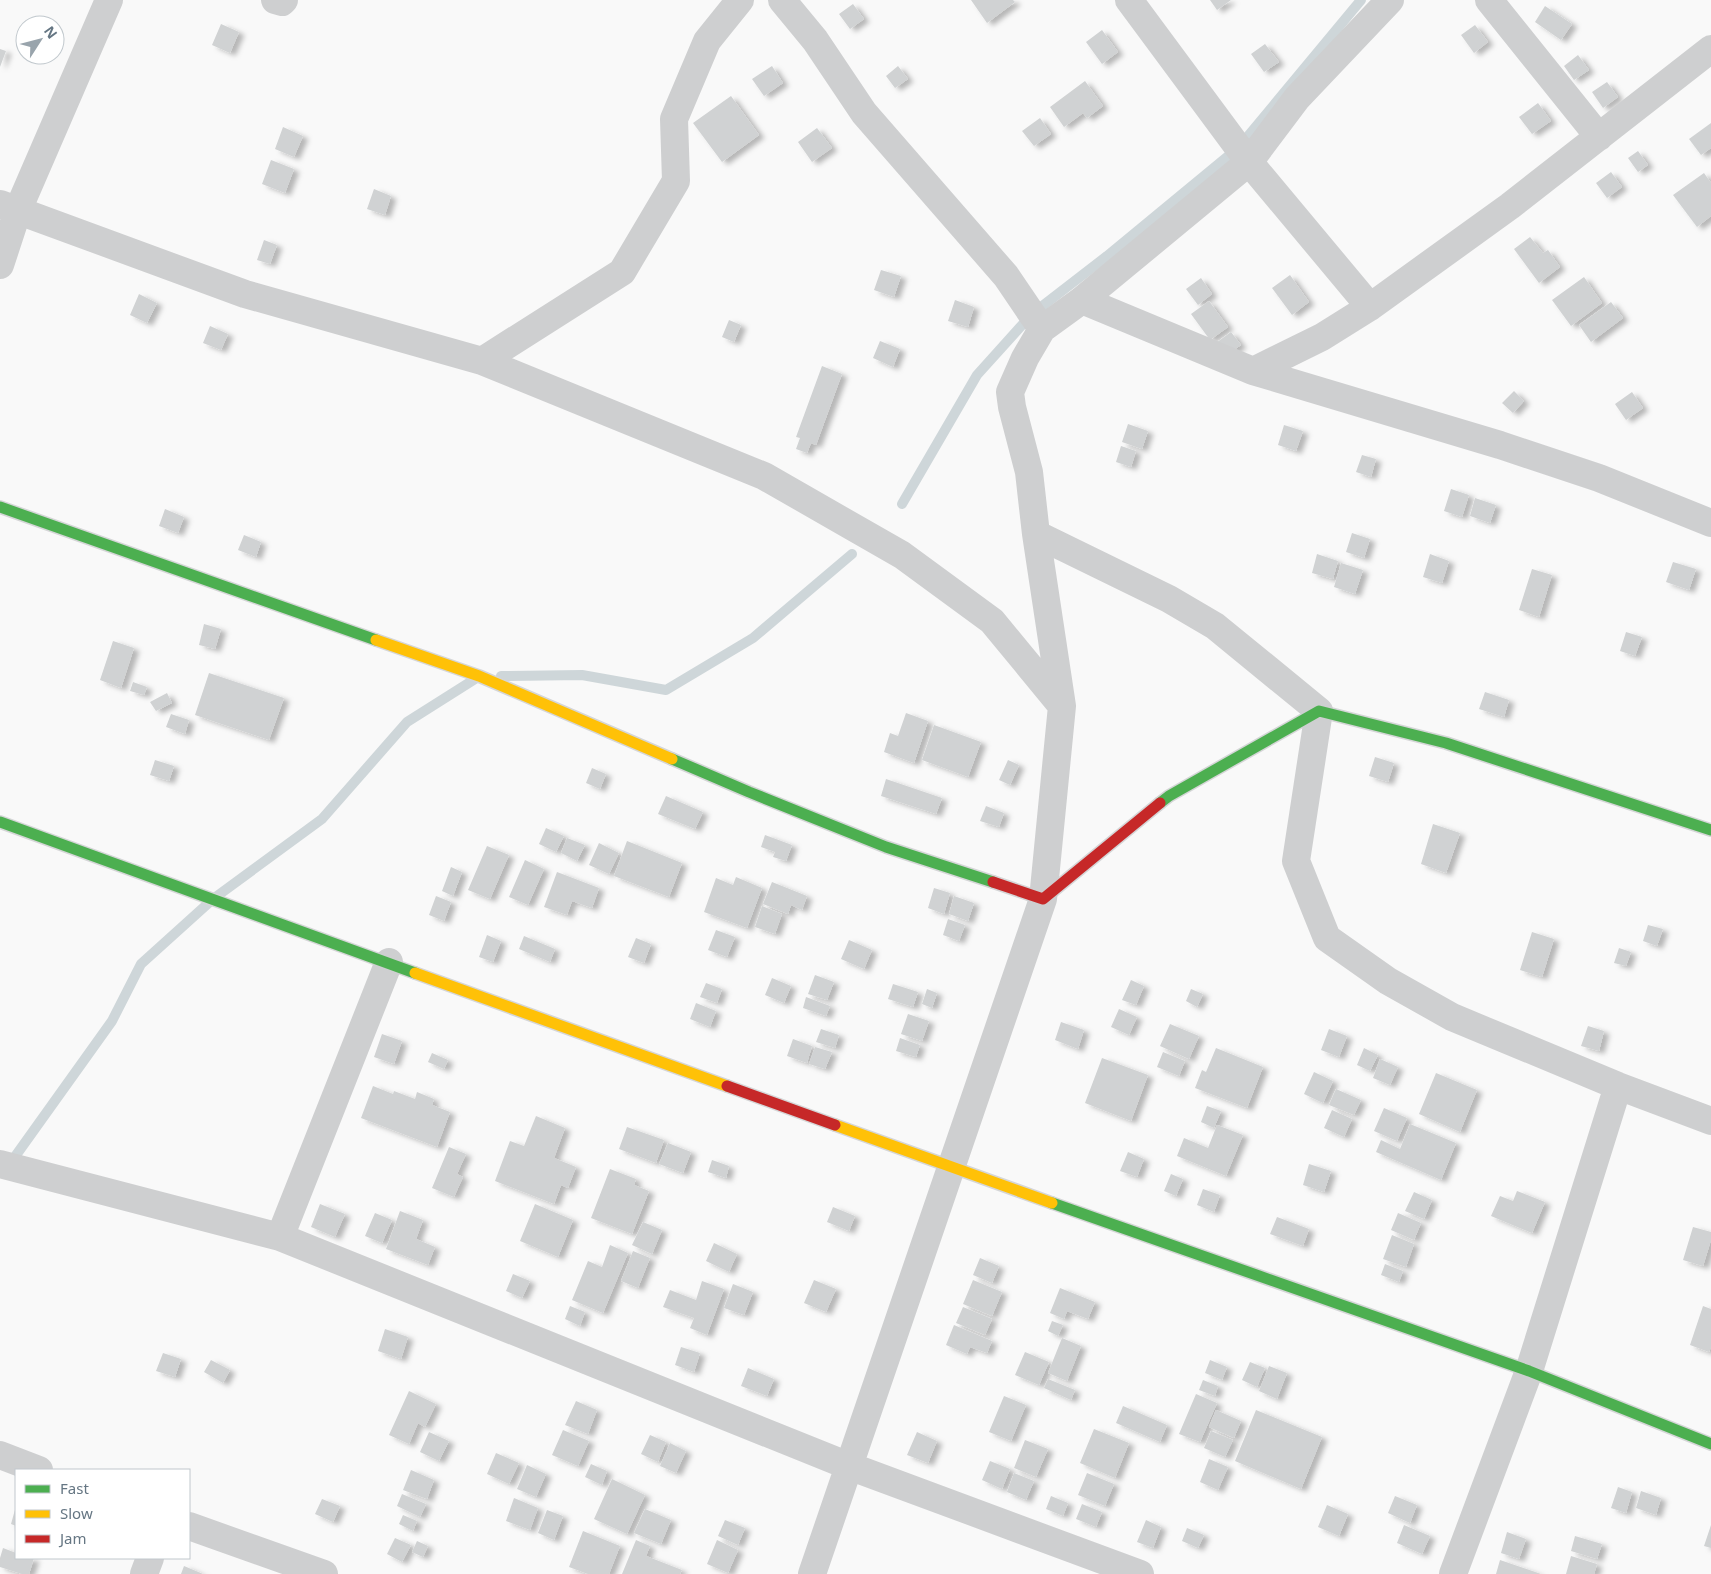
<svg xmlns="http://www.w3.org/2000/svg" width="1711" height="1574" font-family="'Noto Sans',sans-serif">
<defs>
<filter id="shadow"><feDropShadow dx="5.5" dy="3" stdDeviation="2.5" flood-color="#0004"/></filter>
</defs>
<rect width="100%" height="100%" fill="#f9f9f9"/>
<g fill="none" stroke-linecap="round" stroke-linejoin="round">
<path stroke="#ced6d9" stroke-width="10" d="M902,504L977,375L1032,314L1107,256L1239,147L1361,0
M501,676L582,675L666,690L753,638L852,554
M9,1165L112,1021L141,964L213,899L322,819L407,722L475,679"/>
</g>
<path fill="#d0d2d3" filter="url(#shadow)" d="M971,0H1013L1015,2L987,23Z
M1210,0H1231L1217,10Z
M853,4L864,19L850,29L839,14Z
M1545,6L1572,24L1561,40L1535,22Z
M221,24L239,32L230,53L212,45Z
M1475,25L1488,42L1474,53L1461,35Z
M1102,30L1118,52L1102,64L1086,42Z
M1265,44L1279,62L1264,72L1251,54Z
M0,49L6,51L0,67Z
M1578,55L1589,70L1574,80L1564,66Z
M772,66L783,83L764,96L752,79Z
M898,66L908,79L895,88L886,76Z
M1085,81L1103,106L1087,118L1083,113L1064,127L1050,107Z
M1607,82L1618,97L1603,108L1592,92Z
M731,96L759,135L722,162L693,123Z
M1538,103L1551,121L1532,134L1519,117Z
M1040,118L1051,134L1034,146L1022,131Z
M1711,123V148L1701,155L1689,139Z
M283,127L303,136L294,157L275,149Z
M817,128L832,148L812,162L798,142Z
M1638,151L1648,165L1638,172L1628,158Z
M271,160L294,169L285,193L262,184Z
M1611,172L1622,187L1607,198L1596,183Z
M1704,173L1711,183V216L1697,227L1673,195Z
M374,189L391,196L385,215L367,209Z
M1530,237L1543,253L1548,250L1560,267L1539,283L1514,249Z
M264,240L277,245L270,264L257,260Z
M881,270L901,276L894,297L874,290Z
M1290,275L1309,302L1292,315L1272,288Z
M1584,277L1602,303L1571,326L1552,300Z
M1201,278L1212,294L1198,305L1186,289Z
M139,294L157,303L147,323L130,315Z
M955,300L974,307L968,327L948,321Z
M1209,301L1228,327L1210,340L1191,314Z
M1611,302L1623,318L1591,342L1579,325Z
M729,320L741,325L734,342L722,337Z
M210,326L228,334L221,350L203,343Z
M1231,332L1241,345L1225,356L1216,343Z
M880,341L900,349L893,367L873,358Z
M822,366L842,374L816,445L811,443L807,453L796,449L800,438L796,437Z
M1514,391L1524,401L1513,413L1502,403Z
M1632,392L1643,408L1626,420L1615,404Z
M1128,424L1148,431L1142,449L1122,442Z
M1284,425L1303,431L1296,451L1278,445Z
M1121,446L1136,451L1131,467L1116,462Z
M1362,455L1376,459L1371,477L1356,472Z
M1451,489L1469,495L1462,517L1444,511Z
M1475,498L1496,505L1490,523L1470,516Z
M165,509L184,517L178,533L159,526Z
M1352,533L1370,539L1364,558L1346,552Z
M244,535L261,542L256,557L238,550Z
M1317,554L1338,561L1333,579L1312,573Z
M1430,554L1449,561L1442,583L1423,577Z
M1673,562L1696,569L1689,590L1666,582Z
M1341,563L1363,570L1355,594L1334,587Z
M1532,569L1552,575L1539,617L1519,610Z
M204,624L221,629L215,649L199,645Z
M1626,632L1642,637L1635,656L1620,651Z
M113,641L134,648L121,688L100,680Z
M209,673L284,698L269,740L195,715Z
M133,682L147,687L144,695L130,691Z
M1485,692L1509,700L1504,717L1479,709Z
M167,693L172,703L156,711L150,702Z
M906,713L928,721L914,763L884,752L890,733L898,736Z
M171,714L189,720L185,734L166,727Z
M934,725L981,742L968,777L922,760Z
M1375,757L1394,763L1388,782L1369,776Z
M155,760L174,766L169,781L150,775Z
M1008,760L1019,765L1010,785L999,780Z
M592,768L606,774L600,789L586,783Z
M886,779L942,798L936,814L881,796Z
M666,796L703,812L695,829L658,814Z
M986,806L1004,813L999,827L980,821Z
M1433,824L1460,833L1446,873L1421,864Z
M546,828L564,836L556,852L539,844Z
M765,835L792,845L786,861L773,857L775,852L761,847Z
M567,838L585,845L577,861L561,853Z
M627,841L682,863L669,897L614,876Z
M599,843L619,853L609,874L589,865Z
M487,846L509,855L490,899L468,890Z
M525,860L544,869L528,905L509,897Z
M451,867L462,872L453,896L442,891Z
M557,872L599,888L592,908L572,901L567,915L544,907Z
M736,877L762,888L747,928L704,912L716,878L733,885Z
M772,882L807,896L802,910L791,905L788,914L763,904Z
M934,888L950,893L944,914L928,908Z
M436,896L451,902L444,921L429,915Z
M954,896L974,903L968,921L949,914Z
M762,906L782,914L775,934L755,927Z
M948,919L965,925L959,941L943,935Z
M1648,925L1663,929L1657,946L1643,941Z
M716,930L735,937L727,957L708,950Z
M1532,932L1554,939L1542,977L1520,970Z
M487,935L501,941L493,962L479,957Z
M524,936L555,949L550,962L519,949Z
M636,938L651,944L644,963L628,957Z
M849,940L872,950L864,969L841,959Z
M1619,948L1631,952L1626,966L1614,963Z
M815,975L834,982L827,1000L808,994Z
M772,978L791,986L784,1003L765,995Z
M1131,980L1144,986L1136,1005L1122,1000Z
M706,983L722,989L717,1003L700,997Z
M893,984L918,992L913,1007L888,999Z
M927,989L937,993L932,1008L922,1004Z
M1191,989L1203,994L1197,1007L1186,1001Z
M806,997L830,1006L826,1016L803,1008Z
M696,1003L716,1011L710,1027L690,1019Z
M1119,1009L1137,1017L1129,1035L1111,1027Z
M908,1014L929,1021L922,1041L901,1034Z
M1061,1022L1084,1030L1078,1049L1055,1040Z
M1170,1024L1199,1036L1189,1059L1160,1046Z
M1588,1026L1604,1031L1599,1051L1581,1046Z
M821,1029L839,1035L835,1048L816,1042Z
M1329,1029L1347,1036L1339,1057L1321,1050Z
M382,1034L402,1041L394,1064L374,1057Z
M900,1038L920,1045L916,1057L896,1051Z
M793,1039L812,1046L807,1063L787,1056Z
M815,1047L832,1052L825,1069L809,1064Z
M1216,1048L1263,1067L1247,1108L1195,1088L1202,1070L1206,1072Z
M1364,1048L1378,1055L1370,1071L1357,1065Z
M1163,1052L1185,1061L1179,1076L1157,1067Z
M432,1053L448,1060L444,1069L428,1062Z
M1102,1058L1148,1075L1131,1121L1085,1103Z
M1380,1059L1398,1067L1390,1085L1373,1078Z
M1314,1072L1333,1081L1323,1103L1304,1094Z
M1436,1073L1477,1090L1460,1132L1419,1114Z
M373,1086L393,1094L394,1091L415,1099L417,1092L434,1099L432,1105L450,1112L437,1147L361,1118Z
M1336,1089L1361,1100L1354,1115L1329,1105Z
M1207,1106L1221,1111L1214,1128L1201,1122Z
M1384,1108L1407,1118L1397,1141L1374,1131Z
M1332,1110L1352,1119L1344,1137L1324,1128Z
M536,1116L565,1128L554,1158L576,1167L568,1188L561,1185L554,1204L495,1181L510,1141L524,1146Z
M1410,1124L1456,1143L1441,1180L1376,1152L1381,1140L1400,1149Z
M1217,1125L1243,1135L1226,1176L1177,1156L1184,1138L1208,1148Z
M627,1127L664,1140L656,1163L619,1149Z
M668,1143L691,1152L683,1173L659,1164Z
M449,1147L466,1154L457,1174L463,1177L454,1197L432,1188Z
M1128,1152L1144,1159L1137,1177L1120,1171Z
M712,1160L729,1166L726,1178L708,1172Z
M1309,1164L1331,1171L1324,1192L1303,1185Z
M610,1169L636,1179L634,1185L649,1191L632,1234L591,1218Z
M1171,1174L1183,1179L1176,1196L1164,1191Z
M1203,1189L1220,1195L1214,1212L1197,1205Z
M1517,1191L1545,1202L1532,1233L1491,1216L1500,1196L1513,1201Z
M1414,1192L1432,1200L1424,1219L1405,1211Z
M320,1204L345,1214L335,1237L311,1227Z
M535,1204L573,1220L558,1257L520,1241Z
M833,1207L855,1216L849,1231L827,1222Z
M400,1211L423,1220L416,1239L435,1247L428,1265L386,1249Z
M375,1213L392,1220L382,1243L365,1236Z
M1398,1213L1421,1223L1414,1240L1391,1230Z
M1277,1217L1309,1229L1303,1246L1270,1234Z
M643,1222L662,1230L652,1254L632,1245Z
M1693,1227L1711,1232V1240L1703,1266L1683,1260Z
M1392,1235L1414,1244L1406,1267L1383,1259Z
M714,1243L737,1254L729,1272L706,1261Z
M610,1245L628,1253L603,1313L572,1300L588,1261L602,1267Z
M633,1251L650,1258L638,1288L621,1281Z
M980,1258L999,1266L992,1283L973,1275Z
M1385,1264L1403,1271L1399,1282L1381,1275Z
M513,1274L530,1281L522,1298L506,1291Z
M814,1280L836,1289L826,1312L804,1303Z
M973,1280L1002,1292L992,1316L963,1304Z
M702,1281L724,1289L707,1335L690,1328L694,1318L663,1307L670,1290L696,1300Z
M733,1284L753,1292L744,1315L724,1308Z
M1060,1288L1095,1302L1088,1319L1067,1311L1064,1319L1050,1313Z
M570,1306L585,1312L580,1326L565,1319Z
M1703,1306L1711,1309V1347L1709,1352L1690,1345Z
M963,1307L992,1319L985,1335L956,1323Z
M1052,1321L1063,1325L1058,1336L1048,1331Z
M954,1325L992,1341L987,1353L970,1347L967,1354L946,1345Z
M385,1329L408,1337L401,1359L378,1351Z
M1062,1338L1081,1346L1067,1381L1048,1373Z
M681,1347L700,1353L694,1372L675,1365Z
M1025,1352L1049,1362L1039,1385L1015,1375Z
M163,1353L181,1359L175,1377L156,1371Z
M211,1360L230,1370L223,1383L204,1372Z
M1210,1360L1227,1367L1222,1380L1205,1373Z
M1250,1362L1265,1368L1257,1387L1242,1380Z
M1269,1366L1287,1373L1277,1399L1259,1391Z
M748,1368L774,1379L767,1396L741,1386Z
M1048,1379L1075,1390L1071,1400L1044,1388Z
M1203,1380L1218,1386L1215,1396L1199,1390Z
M409,1391L436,1404L425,1427L418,1423L409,1444L389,1435Z
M1196,1394L1217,1403L1200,1442L1179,1434Z
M1004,1396L1026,1405L1011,1441L989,1432Z
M576,1401L597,1410L588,1434L565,1425Z
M1123,1406L1167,1425L1160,1442L1116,1423Z
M1216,1410L1241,1421L1234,1438L1209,1427Z
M1256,1410L1322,1437L1301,1489L1235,1461Z
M1094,1429L1129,1443L1115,1478L1080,1463Z
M563,1430L589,1441L578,1466L552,1455Z
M1211,1431L1233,1440L1225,1457L1204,1448Z
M429,1432L449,1441L439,1461L420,1452Z
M917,1432L937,1441L928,1463L907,1455Z
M650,1435L666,1442L658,1462L641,1454Z
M1025,1440L1048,1449L1036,1477L1014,1468Z
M670,1443L686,1451L676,1473L660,1466Z
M496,1453L519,1463L509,1484L487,1474Z
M1209,1459L1228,1467L1218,1490L1200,1482Z
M990,1461L1010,1469L1002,1489L982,1480Z
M591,1464L607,1471L602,1485L585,1477Z
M527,1465L546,1474L536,1497L517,1489Z
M411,1470L434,1480L427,1499L403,1490Z
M1014,1473L1034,1481L1026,1500L1007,1492Z
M1087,1473L1114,1484L1105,1506L1078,1495Z
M612,1479L645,1495L627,1534L594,1519Z
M1618,1487L1632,1492L1626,1513L1611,1508Z
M1641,1491L1661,1498L1656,1515L1636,1508Z
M402,1494L426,1504L420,1517L397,1506Z
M1051,1496L1068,1503L1063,1516L1046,1509Z
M1395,1496L1417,1505L1410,1523L1388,1513Z
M514,1498L538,1508L530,1530L506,1521Z
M322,1499L340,1506L333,1522L315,1514Z
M1082,1504L1102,1512L1096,1527L1076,1519Z
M1327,1505L1348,1514L1339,1536L1318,1527Z
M16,1506V1526L11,1524Z
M645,1509L671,1520L661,1544L634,1533Z
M547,1510L563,1516L554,1540L538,1533Z
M403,1515L417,1521L413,1531L399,1524Z
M725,1520L745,1528L738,1545L718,1536Z
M1146,1520L1161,1527L1153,1548L1137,1542Z
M1404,1525L1430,1536L1422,1554L1397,1543Z
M1711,1525V1548L1704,1546Z
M1187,1528L1204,1535L1198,1548L1182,1541Z
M583,1531L620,1546L609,1574H588L569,1567Z
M1507,1532L1526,1539L1519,1559L1501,1553Z
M1575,1536L1602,1544L1597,1559L1571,1551Z
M395,1538L411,1545L402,1562L387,1554Z
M636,1540L650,1546L646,1556L682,1570L680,1574H622Z
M717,1540L738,1550L728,1573L707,1564Z
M417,1541L428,1546L423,1557L412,1552Z
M3,1548L16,1553V1558H34L29,1574H22L0,1567V1558Z
M1571,1556L1597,1564L1594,1574H1566Z
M1500,1560L1541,1574H1496Z
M184,1566L203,1574H181Z"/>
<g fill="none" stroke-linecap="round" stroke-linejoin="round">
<g stroke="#d5d6d7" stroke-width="14">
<path id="fast" d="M0,507L376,640
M672,759L749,792L886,847L993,882
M1160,803L1169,796L1319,711L1446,743L1711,830
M0,822L415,973
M1052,1203L1529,1371L1711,1444"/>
</g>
<g stroke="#d5d6d7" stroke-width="14">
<path id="slow" d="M376,640L479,676L672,759
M415,973L727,1086
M835,1125L1052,1203"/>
</g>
<g stroke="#d5d6d7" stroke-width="14">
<path id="jam" d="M993,882L1043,899L1160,803
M727,1086L835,1125"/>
</g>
<path stroke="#cecfd0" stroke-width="28" d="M275,0L282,2L284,0
M782,0L815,40L864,113L1006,276L1042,329
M1129,0L1249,162L1370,307
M1489,0L1599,137
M0,204L245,294L482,361L764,476L902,555L992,621L1062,706
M0,265L18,210L109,0
M1082,300L1253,371L1322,337L1370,307L1510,206L1711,49
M482,361L622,272L676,181L674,119L707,41L740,0
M1253,371L1500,445L1599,478L1711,523
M1036,534L1169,599L1215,626L1319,711L1296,861L1327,938L1388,981L1452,1017L1618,1086L1711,1121
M0,1164L280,1237L849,1466L1140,1574
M280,1237L389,962
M0,1455L39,1470
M189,1526L324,1574
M144,1574L150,1558
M812,1574L1043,899L1062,706L1036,534L1029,472L1012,407L1010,392L1025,358L1042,329L1082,300L1249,162L1297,98L1390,0
M1453,1574L1529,1371L1618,1086"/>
<use href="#fast" stroke="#4caf50" stroke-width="11"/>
<use href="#slow" stroke="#ffc107" stroke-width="11"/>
<use href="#jam" stroke="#c62828" stroke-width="11"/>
</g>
<rect x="15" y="1469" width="175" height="90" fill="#ffffff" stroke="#c1c8cd"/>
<rect x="25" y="1485" width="25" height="8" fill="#4caf50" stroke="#c1c8cd"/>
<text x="60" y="1494" font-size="15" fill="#657683">Fast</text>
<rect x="25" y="1510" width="25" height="8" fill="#ffc107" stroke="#c1c8cd"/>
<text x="60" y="1519" font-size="15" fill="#657683">Slow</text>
<rect x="25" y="1535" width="25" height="8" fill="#c62828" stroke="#c1c8cd"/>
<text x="60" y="1544" font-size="15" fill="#657683">Jam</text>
<g transform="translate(40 40) rotate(54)"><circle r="24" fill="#ffffff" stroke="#c1c8cd"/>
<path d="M0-4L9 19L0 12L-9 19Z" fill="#99a4ac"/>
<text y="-8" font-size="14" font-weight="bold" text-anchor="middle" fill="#657683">N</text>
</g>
</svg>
